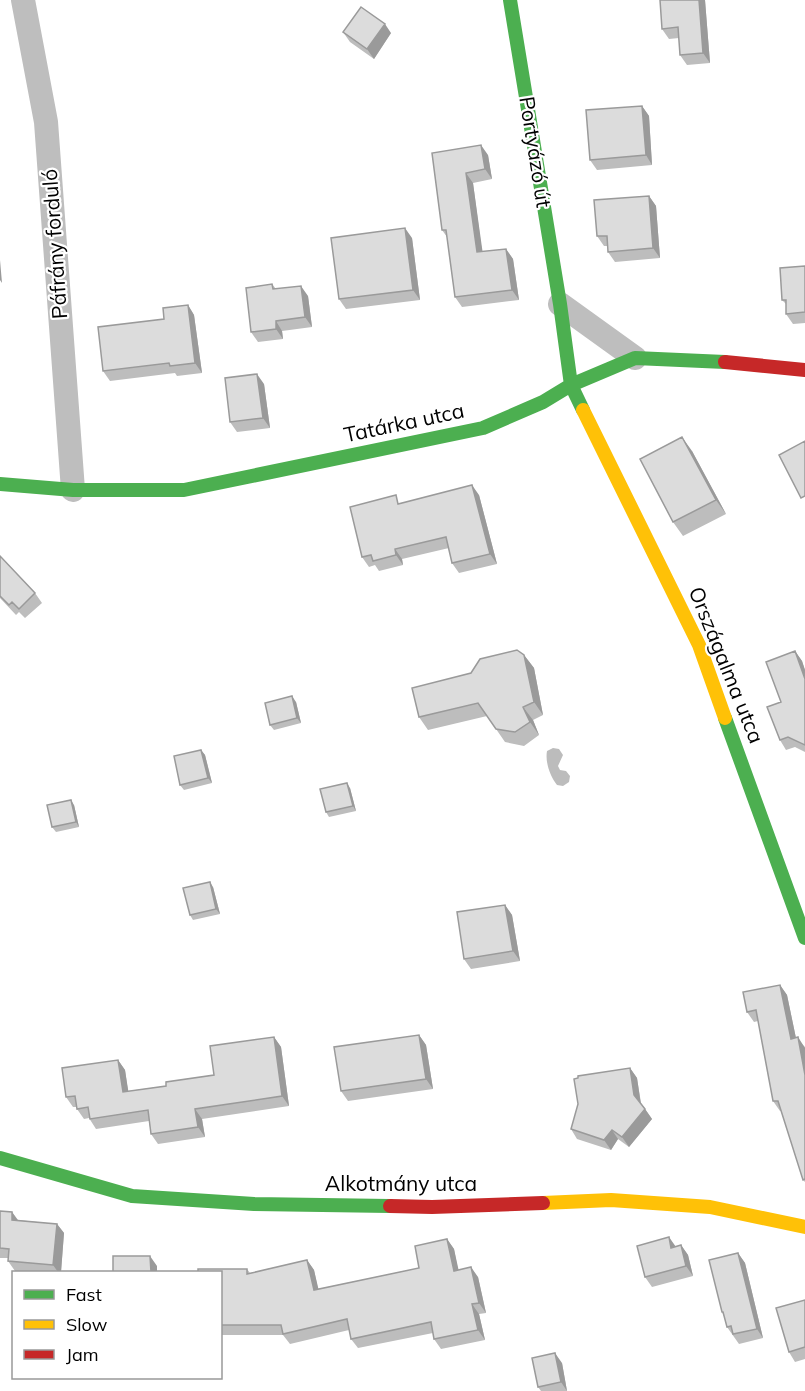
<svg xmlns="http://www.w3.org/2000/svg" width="805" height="1391" font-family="Mulish,sans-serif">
<rect width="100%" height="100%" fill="#fff"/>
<path fill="#bcbcbc" d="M553,748L559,749L563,755L558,766L560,770L566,771L570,776L569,782L563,786L557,785C550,776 545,762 547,751Z"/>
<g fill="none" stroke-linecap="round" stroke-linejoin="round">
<path stroke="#bebebe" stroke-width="24" d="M23,0L46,122L73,490
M560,304L635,358"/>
<path stroke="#4caf50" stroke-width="14" d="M510,0L560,304L571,385L583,410
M0,484L73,490H184L483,428L543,402L571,385L635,358L725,362
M725,718L805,938
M0,1158L132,1196L254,1204L390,1206"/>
<path stroke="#ffc107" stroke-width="14" d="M583,410L699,645L725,718
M543,1203L611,1200L710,1207L805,1227"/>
<path stroke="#c62828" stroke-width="14" d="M725,362L805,370
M390,1206L432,1207L543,1203"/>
</g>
<path fill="#bdbdbd" d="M705,0L710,63L687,65L680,55L679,38L669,39L662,29Z
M343,32L391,33L374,59L350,42Z
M642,106L649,116L652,165L597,170L590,160Z
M432,153L488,155L492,179L473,183L482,252L506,249L513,259L519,300L462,307L455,297L447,237L442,230Z
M649,196L656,206L660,258L615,262L608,252V246H604L597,236Z
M412,238L420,300L346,309L339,299Z
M805,266V323L793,324L786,314V304L782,300Z
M272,284L276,289L308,296L312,327L282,331L283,339L258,342L251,332Z
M188,305L194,315L202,373L177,376L175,373L110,381L103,371L164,319Z
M264,384L270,428L237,432L230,422Z
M692,451L726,514L683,536L673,522Z
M479,495L497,564L459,573L452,563L449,548L402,559L403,565L379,571L375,565L369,567L362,557L401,503Z
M0,556L35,593L42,603L25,618L19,612L16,615L0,598Z
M795,651L802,661L805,670V752L795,747L786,750L780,740L781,702Z
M524,655L534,668L543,715L533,720L539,735L524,746L505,742L487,716L428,730L419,717L471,673Z
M296,702L301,723L274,730L270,725Z
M201,750L205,755L212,783L184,790L180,785Z
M350,788L356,811L329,817L326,812Z
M74,805L79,827L56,832L52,827Z
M213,887L220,914L193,920L190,915Z
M505,905L512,915L520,961L471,969L464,959Z
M780,985L787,995L796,1038L805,1047V1182L803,1180L781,1111H780L773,1101L758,1021L754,1022L747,1012Z
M419,1035L426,1045L433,1089L348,1101L341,1091Z
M274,1037L281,1047L289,1106L202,1119L205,1137L158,1144L151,1134L149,1121L96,1129L89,1118L84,1119L77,1109V1107H73L66,1097L118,1060L125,1070L128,1091L166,1086L214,1075Z
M630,1068L637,1078L641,1103L652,1119L629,1147L618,1139L611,1150L577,1139L571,1129Z
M0,1211L12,1212L18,1220L57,1224L64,1233L61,1272H30L15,1271L8,1261V1258H0Z
M447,1239L454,1249L458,1270L478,1277L486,1313L479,1314L485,1340L441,1349L434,1339L433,1333L358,1348L351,1339L349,1330L290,1344L283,1335H220V1272L247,1269L250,1273L307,1260L314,1270L318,1289L419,1268Z
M681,1245L688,1255L693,1276L652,1287L645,1277L675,1247Z
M738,1253L745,1263L763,1338L739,1344L727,1327L724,1316L722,1312Z
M805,1300V1359L795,1362L789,1352Z
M562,1363L567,1391H541L538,1387Z"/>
<path fill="#9a9a9a" d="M699,0H705L710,63L703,53Z
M385,24L391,33L374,59L367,49Z
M642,106L649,116L652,165L646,155Z
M481,145L488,155L492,179L485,169Z
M466,173L473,183L484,262L477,252Z
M649,196L656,206L660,258L653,248Z
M405,228L412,238L420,300L413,290Z
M506,249L513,259L519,300L512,290Z
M0,260L2,283L0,280Z
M301,286L308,296L312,327L305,317Z
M188,305L194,315L202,373L195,363Z
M276,321L282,331L283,339L276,329Z
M257,374L264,384L270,428L263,418Z
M682,437L692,451L726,514L716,500Z
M472,485L479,495L497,564L490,554Z
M395,549L402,559L403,565L396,555Z
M795,651L802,661L805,670V679Z
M524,655L534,668L543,715L534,702Z
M292,696L296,702L301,723L297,718Z
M523,707L533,720L539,735L530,722Z
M201,750L205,755L212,783L208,778Z
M347,783L350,788L356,811L353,806Z
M71,800L74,805L79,827L76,822Z
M210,882L213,887L220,914L216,909Z
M505,905L512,915L520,961L513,951Z
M780,985L787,995L798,1048L791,1039Z
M419,1035L426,1045L433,1089L426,1079Z
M274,1037L281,1047L289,1106L282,1096Z
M798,1037L805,1048V1075Z
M118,1060L125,1070L130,1102L123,1092Z
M630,1068L637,1078L641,1105L634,1095Z
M195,1109L202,1119L205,1137L198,1127Z
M645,1109L652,1119L629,1147L622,1137Z
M612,1130L618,1139L611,1150L604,1140Z
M12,1212L19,1222L12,1220Z
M57,1224L64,1233L61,1272H58L53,1265Z
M669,1237L676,1247L671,1248Z
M447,1239L454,1249L461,1281L454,1271Z
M681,1245L688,1255L693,1276L686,1266Z
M738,1253L745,1263L763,1338L757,1329Z
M150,1256L157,1266V1272H151Z
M307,1260L314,1270L321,1300L314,1290Z
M471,1267L478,1277L486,1313L479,1303Z
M472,1304L479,1314L485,1340L478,1330Z
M555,1353L562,1363L567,1391L561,1382Z"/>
<path fill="#dcdcdc" stroke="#9a9a9a" stroke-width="1.5" d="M660,0H699L703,53L680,55L678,27L662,29Z
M361,7L385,24L367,49L343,32Z
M642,106L646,155L590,160L586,110Z
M481,145L485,169L466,173L477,252L506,249L512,290L455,297L446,230H442L432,153Z
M649,196L653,248L608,252L607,236H597L594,200Z
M405,228L413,290L339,299L331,238Z
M805,266V312L786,314V300H782L780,268Z
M272,284L273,289L301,286L305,317L276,321V329L251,332L246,288Z
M188,305L195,363L170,366L169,363L103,371L98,327L164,319L163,308Z
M257,374L263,418L230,422L225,378Z
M682,437L716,500L673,522L640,459Z
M805,441V496L801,498L779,455Z
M472,485L490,554L452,563L446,537L395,549L396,555L373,561L371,555L362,557L350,507L396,495L398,504Z
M0,556L35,593L19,609L12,602L9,605L0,596Z
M517,650L524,655L534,702L523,707L530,722L515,732L496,729L478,703L419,717L412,688L471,673L480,659Z
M795,651L805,679V745L788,737L780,740L767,707L781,702L766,662Z
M292,696L297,718L270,725L265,703Z
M201,750L208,778L180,785L174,756Z
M347,783L353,806L326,812L320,789Z
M71,800L76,822L52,827L47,805Z
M210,882L216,909L190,915L183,888Z
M505,905L513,951L464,959L457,912Z
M780,985L791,1039L798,1037L805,1075V1179L803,1180L778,1101H773L756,1010L747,1012L743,992Z
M419,1035L426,1079L341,1091L334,1047Z
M274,1037L282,1096L195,1109L198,1127L151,1134L148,1110L90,1119L88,1107L77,1109L75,1096L66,1097L62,1068L118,1060L123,1092L166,1086V1082L214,1075L210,1046Z
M630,1068L634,1095L645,1109L622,1137L612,1130L604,1140L571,1129L578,1104L574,1079L578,1078V1076Z
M0,1211L12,1212V1220L57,1224L53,1265L8,1261L9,1249L0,1248Z
M669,1237L671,1248L681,1245L686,1266L645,1277L637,1246Z
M447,1239L454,1271L471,1267L479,1303L472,1304L478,1330L434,1339L431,1322L351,1339L347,1319L283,1334L281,1325H220V1272H198V1269H247V1274L307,1260L314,1290L419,1268L415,1246Z
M738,1253L757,1329L733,1334L731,1326L727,1327L723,1312H722L709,1260Z
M113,1256H150L151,1272H113Z
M805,1300V1347L789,1352L776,1308Z
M555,1353L561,1382L538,1387L532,1358Z"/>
<g text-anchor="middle" stroke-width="4.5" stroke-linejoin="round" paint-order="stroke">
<g font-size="21" fill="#000" stroke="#fff">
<text transform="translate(535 152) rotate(81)" y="7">Portyázó út</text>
<text transform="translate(55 244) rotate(-94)" y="7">Páfrány forduló</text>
<text transform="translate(404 423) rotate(-12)" y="7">Tatárka utca</text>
<text transform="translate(726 665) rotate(68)" y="7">Országalma utca</text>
<text x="401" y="1191">Alkotmány utca</text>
</g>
</g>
<rect x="12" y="1271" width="210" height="108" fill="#ffffff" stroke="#999999" stroke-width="1.5"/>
<rect x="24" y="1290" width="30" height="9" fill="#4caf50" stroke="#999999" stroke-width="1.5"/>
<text x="66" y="1301" font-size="18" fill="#000000">Fast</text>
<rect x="24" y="1320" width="30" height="9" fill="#ffc107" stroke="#999999" stroke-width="1.5"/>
<text x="66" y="1331" font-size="18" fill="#000000">Slow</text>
<rect x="24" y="1350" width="30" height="9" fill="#c62828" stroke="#999999" stroke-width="1.5"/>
<text x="66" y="1361" font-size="18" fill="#000000">Jam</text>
</svg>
